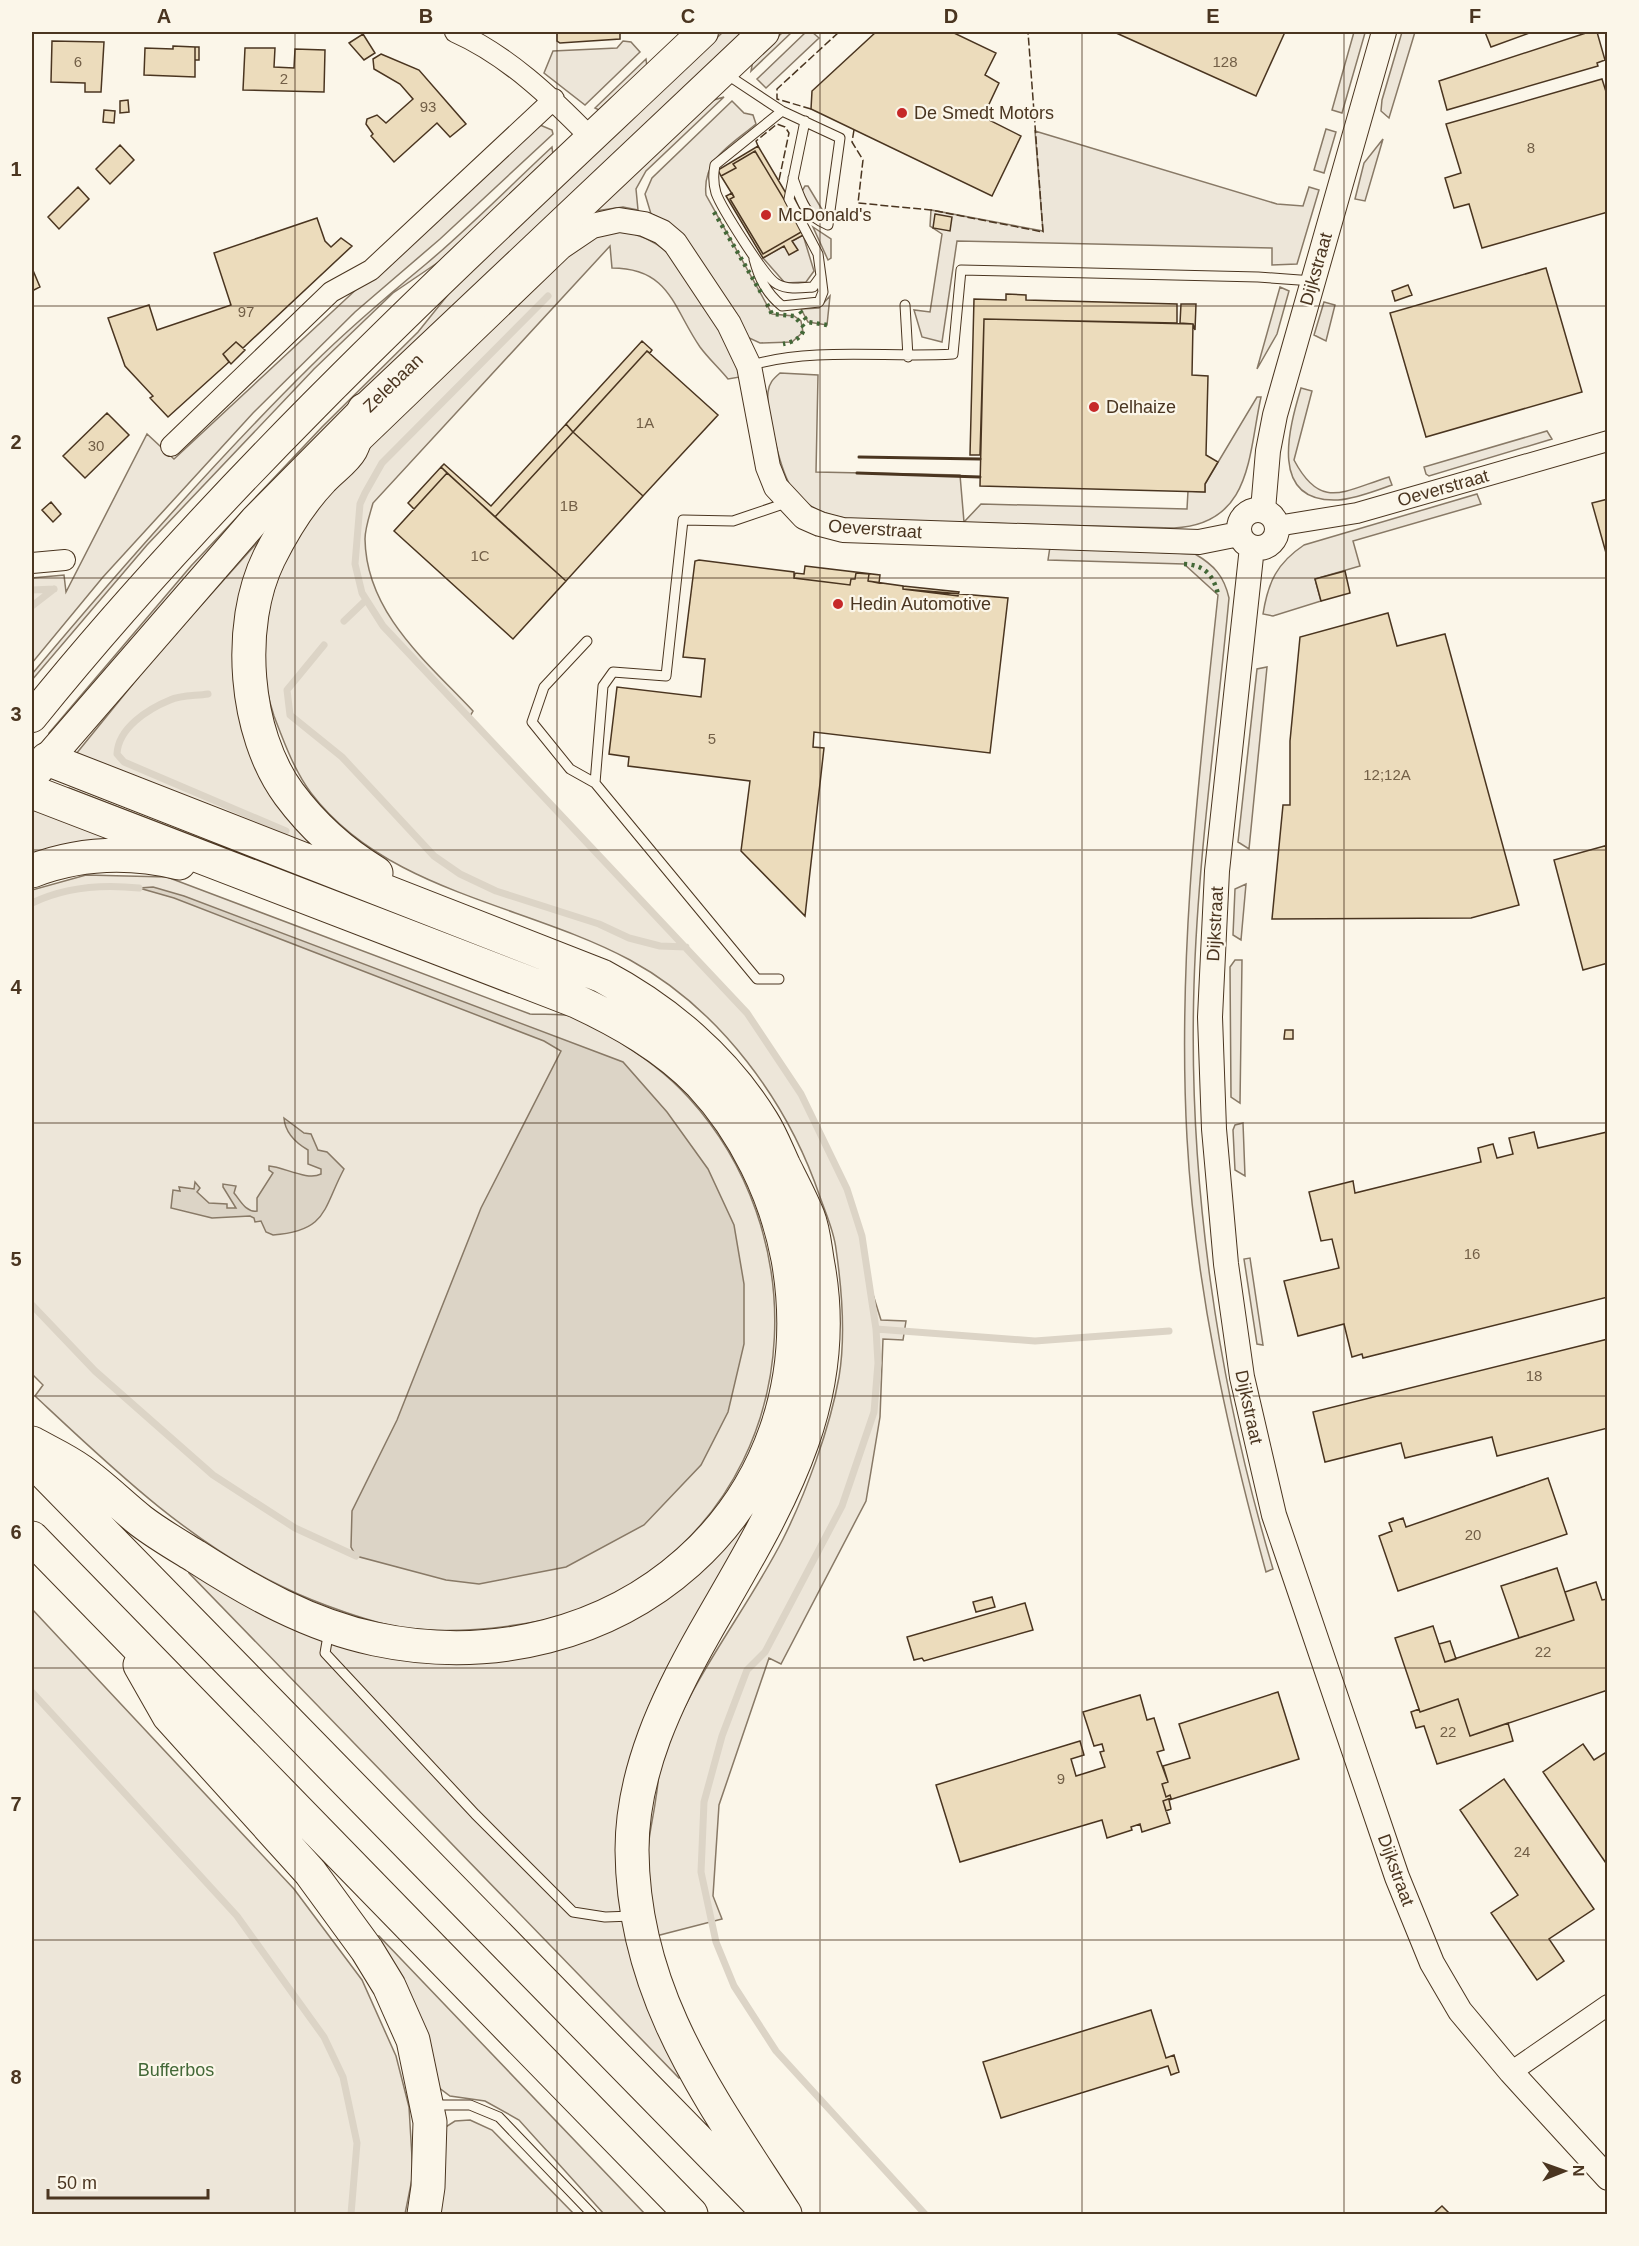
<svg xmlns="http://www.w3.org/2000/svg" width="1639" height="2246" font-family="Helvetica,sans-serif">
<rect width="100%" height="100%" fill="#fbf6e9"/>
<path fill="#ede6d9" stroke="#887966" stroke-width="1.5" d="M723,32H745L49,738V733L191,566L322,427L418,332L459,281Z
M783,32H792L751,71L753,60Z
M806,32H812L819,38L766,88L757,79Z
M1354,32L1365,33L1342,113L1332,110Z
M1402,32H1415L1389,118L1381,111L1382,100Z
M623,41L631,42L640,52L585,105L544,73L553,51L617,48Z
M646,59L647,67L599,110L595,108Z
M724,97L646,171L636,189L638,210L623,207L595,211L707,102Z
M732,101L744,113L753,115L756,124C731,145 702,159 706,195L772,314L794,316L801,321L803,332L792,342L760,343L747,337L658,217L651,214L645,194L652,178Z
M540,125L552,130L553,134L440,239L355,312L253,413L103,577L32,663V578L64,575L66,592L147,434L174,459L361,285Z
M1326,129L1336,132L1324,173L1314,170Z
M1035,131L1277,204L1303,206L1309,187L1319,190L1297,264L1272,265V248L957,241L942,342L922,337L914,310L930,312L942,234L930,226L931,210L1043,231Z
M1383,139L1365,201L1355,199L1364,163Z
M552,147L553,155L443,259L393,293L314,369L147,545L32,680V674C121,568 212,464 311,366C348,329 386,297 426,264C470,227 510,186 552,147Z
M805,186H808L823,211V215L812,210L802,191Z
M813,227L831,239V258L828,260Z
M626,231C639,236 653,240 663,249C696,278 728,336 740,377L728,379C719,368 708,358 700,347C673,308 670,268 612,268L610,246L373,503C370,514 365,528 365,539C366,613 427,662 473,711L469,718L747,1013L801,1094L847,1189L862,1236L870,1285L881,1320L906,1321L903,1340L883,1339L880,1417L866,1501L781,1664L769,1658L719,1805L713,1896L722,1919L656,1936C653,1908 647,1878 648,1850C649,1833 654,1814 656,1797C658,1787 658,1775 661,1765C686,1683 745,1614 783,1539C806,1493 830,1428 839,1377C846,1335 842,1290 836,1249C834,1231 826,1214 820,1197C788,1102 720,1009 630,960C526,904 386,892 311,793C294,770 284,742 274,716C253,655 267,585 301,531C335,476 383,432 430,388C479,341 528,294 577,246L603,233Z
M803,235L814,271L806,282L785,283L763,258Z
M1280,287L1289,291L1277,334L1257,369Z
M830,296L827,325L808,322L801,309L819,308Z
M1324,302L1335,305L1326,341L1314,335Z
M780,373L818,375L816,472L960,475L964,522L981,504L1187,509L1188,491L1205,492V484L1257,397H1261C1248,456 1252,524 1174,528L859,520C834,518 809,511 793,490C781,474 766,412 768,392C769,383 773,379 780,373Z
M1301,388L1312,391L1294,460C1321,511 1343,491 1389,477L1392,485C1375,491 1355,499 1338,500C1268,503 1289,428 1301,388Z
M1547,431L1552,439L1429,476L1426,474L1424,467Z
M1477,494L1481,504L1353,541L1360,566L1315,579L1321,601L1273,616L1263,614C1268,582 1277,563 1304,545Z
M273,525L236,654L336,859L76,754L154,658Z
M1050,547L1195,554C1214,565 1224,576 1229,598C1217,727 1198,855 1194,985C1188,1181 1217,1381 1273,1569L1266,1572C1227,1430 1195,1285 1187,1138C1177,956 1199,776 1218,595L1184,564L1048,560Z
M1267,667L1249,849L1238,842L1257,669Z
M69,788L575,983C620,1004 666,1027 702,1062C819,1176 844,1348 771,1493C727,1582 655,1659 632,1758C613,1838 618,1940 653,2015C662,2034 673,2051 683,2069L685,2075L679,2078L189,1573L188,1569L190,1566C205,1576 219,1588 235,1597C274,1619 317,1633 361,1644C509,1681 644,1646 739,1522C788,1456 810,1374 803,1292C795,1199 748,1111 677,1050C613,995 512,965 433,935C313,888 192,840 71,795L66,792Z
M32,807L143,846L32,860Z
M86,875L167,877L530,1014C545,1015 566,1013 580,1018C588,1021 597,1028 605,1033C636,1051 665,1071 689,1098C810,1231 805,1448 661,1563C643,1576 622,1594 601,1603C550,1625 467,1634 412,1629C378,1626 313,1602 283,1587C187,1541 111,1467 35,1396L43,1385L32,1374V890Z
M1246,884L1241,940L1233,935L1235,889Z
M1235,960H1242L1240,1103L1231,1097L1230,967Z
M1243,1123L1245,1176L1235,1170L1233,1130L1235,1125Z
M1250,1258L1263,1345L1257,1344L1244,1259Z
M32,1609L294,1889L362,1980L396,2056L409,2107L413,2174L405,2214H32Z
M374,1936H379L645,2214H604L519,2120L485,2101L450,2096L434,2084Z
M470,2120L492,2130L574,2214H436L441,2130L455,2121Z"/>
<path fill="#dcd4c6" stroke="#887966" stroke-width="1.5" d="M153,887L184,896L623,1062L667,1112L708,1169L734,1225L744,1284V1344L728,1412L701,1465L644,1525L566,1567L479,1584L446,1580L356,1556L351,1547L352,1511L397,1420L481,1208L561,1051L544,1041L174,898L139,888Z
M284,1118L304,1133L311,1134L318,1150L327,1152L344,1169C323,1208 328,1231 273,1235L266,1232L261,1221L255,1222L254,1218L250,1216L212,1218L171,1208L173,1190L180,1191L179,1187L194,1189L195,1182L200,1188L197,1192L209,1203L227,1204V1208H236L223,1187V1184L236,1186L234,1193C240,1200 246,1213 257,1211V1198L273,1173L269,1170V1166C284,1167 307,1181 321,1174V1169L308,1164V1150C296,1143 285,1132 284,1118Z"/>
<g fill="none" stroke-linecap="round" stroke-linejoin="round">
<path stroke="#dcd4c6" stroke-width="7" d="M548,296L382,463L365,493L360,504L355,564L362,593L383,626L747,1013L801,1094L847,1189L862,1236L876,1329L878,1363L874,1412L842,1506L765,1652L747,1670L722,1736L704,1802L701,1872L716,1942L734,1986L776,2051L925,2214
M32,590L54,589
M32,606L54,589
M344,621L366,600
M324,645L287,690L290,715L342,757L434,856L460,874L496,891L599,924L629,938L660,946L686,947
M208,694C196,696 181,695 170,700C148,709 118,728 117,754L124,762L286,831
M32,903C65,887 102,884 139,888
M32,1305L95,1371L213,1475L295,1528L356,1556
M876,1329L1035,1341L1169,1331
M32,1692L237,1916L324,2037L343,2077L357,2143L351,2214"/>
</g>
<path fill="#ecdcbc" stroke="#4a3520" stroke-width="1.5" d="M557,32H620V39L560,43L557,41Z
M876,32H952L996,53L985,75L999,83L983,117L1021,136L992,196L811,109L812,91Z
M1114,32H1285L1256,96Z
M1485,32H1532L1491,47Z
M1589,32H1597L1605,60L1597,63L1598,66L1447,110L1439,81Z
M363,34L375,53L364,60L349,43Z
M52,41L104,42L101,92H85V83L51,82Z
M173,46L195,47V77L144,75L145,48L173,49Z
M195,47H199V60H195Z
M245,48H275L274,67L294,68L295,49L325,50L324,92L243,90Z
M381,54L419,70L466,124L450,137L437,123L394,162L371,136L373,134L366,124L367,119L377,115L386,123L413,99L400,84L374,69L373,59Z
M1602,79L1608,98V212L1482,248L1469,204L1454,208L1445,178L1461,173L1446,124Z
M128,100L129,112L120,113V101Z
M104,110L115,111L114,123L103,122Z
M120,145L134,160L110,184L96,169Z
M758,146L809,232L792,241L798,250L789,255L784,246L763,258L726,196L732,193L734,197L730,199L763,254L803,231L755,151L733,164L736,168L721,176L718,170Z
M755,151L803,231L763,254L730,199L734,197L721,176L736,168L733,164Z
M78,187L89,199L59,229L48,217Z
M935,214L952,217L950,231L933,228Z
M317,218L325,241L331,247L341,238L352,246L243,348L236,342L223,354L229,362L168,417L150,398L153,396L125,366L108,318L149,305L157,330L231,305L214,253Z
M32,268L40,287L32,291Z
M1546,268L1582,392L1426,437L1390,313Z
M1408,285L1412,295L1395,301L1392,291Z
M1006,294L1026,295V300L1177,304V323L984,319L980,455H970L974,299L1006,300Z
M1181,304H1196L1195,330L1193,324L1180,323Z
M984,319L1193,324L1192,375L1208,376L1206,455L1218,462L1205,484V492L980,486Z
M642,341L652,350L650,353L647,351L573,432L566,424Z
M236,342L245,350L231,364L223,354Z
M647,351L718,415L643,496L573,432Z
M107,413L129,435L85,478L63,456Z
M566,424L573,432L495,517L441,467L444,464L491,506Z
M573,432L643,496L566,581L495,517Z
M441,467L447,473L414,509L408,503Z
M447,473L566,581L513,639L394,531Z
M1608,499V560L1592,503Z
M51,502L61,514L53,522L42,510Z
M699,560L794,572V578L850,585L851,579H855L856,573L869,574L868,581L903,586V589L1008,598L990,753L814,732L813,747L824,748L805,916L741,851L750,781L628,766L629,757L609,754L617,687L701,697L705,659L683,657L695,561Z
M805,566L880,575L879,583L868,581L869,574L856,573L855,579H851L850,585L794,578L795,573L804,574Z
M1345,571L1350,593L1321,601L1315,579Z
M903,586L959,592L958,596L903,589Z
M1388,613L1397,646L1445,634L1519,905L1471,918L1272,919L1283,805H1290V741L1300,637Z
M1608,845V963L1583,970L1554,860Z
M1285,1030H1293V1039H1284Z
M1534,1132L1538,1148L1607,1132L1608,1297L1363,1358L1362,1354L1352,1357L1344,1324L1298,1336L1284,1281L1339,1268L1332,1239L1321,1241L1309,1192L1353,1181L1355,1193L1481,1162L1478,1148L1493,1144L1497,1158L1513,1154L1509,1138Z
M1608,1339V1428L1497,1456L1492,1437L1405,1458L1401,1443L1325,1462L1313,1412Z
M1548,1478L1567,1534L1398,1591L1379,1536L1392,1531L1389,1523L1403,1518L1406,1527Z
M1557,1568L1574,1620L1519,1638L1501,1586Z
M1596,1582L1602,1600L1608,1599V1690L1470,1736L1458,1699L1420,1712L1395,1638L1433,1626L1445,1662L1574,1620L1565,1592Z
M992,1597L995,1607L976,1612L973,1602Z
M1025,1603L1033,1630L924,1661L922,1658L914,1660L907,1637Z
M1450,1641L1456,1659L1445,1662L1439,1644Z
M1278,1692L1299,1759L1169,1800L1171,1809L1166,1811L1163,1801L1171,1798L1170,1795L1166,1797L1162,1784L1168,1782L1163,1766L1190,1758L1179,1724Z
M1140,1695L1147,1720L1154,1718L1164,1750L1157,1752L1168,1782L1162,1784L1166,1797L1170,1795L1171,1798L1163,1801L1170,1823L1142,1832L1140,1824L1131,1827L1132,1830L1107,1838L1102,1820L960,1862L936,1785L1080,1741L1084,1755L1071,1759L1076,1776L1105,1767L1100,1752L1104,1751L1102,1744L1094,1746L1083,1712Z
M1458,1699L1470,1736L1508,1723L1513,1741L1437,1764L1424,1726L1416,1728L1411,1712L1419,1709L1420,1712Z
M1583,1744L1594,1760L1608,1751V1866L1543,1772Z
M1504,1779L1594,1909L1549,1939L1564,1961L1537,1980L1491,1913L1518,1895L1460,1810Z
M1151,2010L1166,2058L1174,2055L1179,2072L1171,2075L1168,2066L1001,2118L983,2062Z
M1442,2206L1450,2214H1433Z"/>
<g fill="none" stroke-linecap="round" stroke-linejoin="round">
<g stroke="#4a3520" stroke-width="11">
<path id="service" d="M726,74L782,111L840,138L828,225C804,215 801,201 793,178
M782,111L715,165C713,175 713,183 716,193C721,207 765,278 777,284C788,290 801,288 813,287L821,276L818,254L789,199L805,121
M754,259C759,278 766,293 782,306L819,302L823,292L821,276
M905,305L908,357
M751,365C817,347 886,358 953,354L961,270L1258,277L1313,281
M587,641L544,687L532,722L570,769L595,783
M779,979H757L595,783L603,686L613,672L666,676L683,520L733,521L789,502
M329,1630L325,1653L475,1814L573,1912L605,1917L633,1916
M433,2105H470L499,2117L592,2214"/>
</g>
<g stroke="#4a3520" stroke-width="22">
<path id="minor" d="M455,32C507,55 551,97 591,138
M171,446L331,292L371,270L554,99
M1277,526L1357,513L1608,441
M32,563L65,560
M1511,2072L1608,2005"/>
</g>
<g stroke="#4a3520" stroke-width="26">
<path id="tertiary" d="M354,446L561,247L592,226L619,220L644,224L662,232L675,243L729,324L749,366L768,467L776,487L804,517L820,524L843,530L1199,542L1239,534
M1239 529a19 19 0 1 1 38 0a19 19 0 1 1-38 0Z
M1263,510L1268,451L1275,415L1384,32
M1252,547L1217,871L1210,1017L1214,1129L1226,1264L1242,1377L1274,1515L1397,1877L1432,1963L1460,2011L1511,2072L1608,2178"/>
</g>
<g stroke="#4a3520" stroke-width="32">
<path id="primary" d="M32,717C233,468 471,252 703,32
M32,777L255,520L364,410L764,32"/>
</g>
<g stroke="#4a3520" stroke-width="35">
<path id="motorway" d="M364,410C360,422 357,438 351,449C345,460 331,469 322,479C301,501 283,530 269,558C236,625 244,733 289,794C312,825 343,853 376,873
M47,759L602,976C666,1010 724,1059 762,1121C771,1135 777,1151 784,1166C792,1182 801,1199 808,1216C814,1231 815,1249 818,1265C844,1407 772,1514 705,1632C667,1699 632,1772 632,1850C633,1996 710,2097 785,2214
M32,792L576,1001C621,1022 665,1047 700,1083C745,1131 776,1195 788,1259C832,1509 615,1690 375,1639C309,1625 251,1592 195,1556C177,1545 158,1534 141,1521C121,1505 102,1486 81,1471C66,1460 48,1452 32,1443
M32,871C79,853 129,851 179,863
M32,1460L765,2209
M32,1538L691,2214
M140,1665L169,1716L310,1872L367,1950L389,1986L413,2040L430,2122L428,2187L424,2214"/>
</g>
<use href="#service" stroke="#fbf6e9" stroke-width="9"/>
<use href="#minor" stroke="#fbf6e9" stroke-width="20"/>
<use href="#tertiary" stroke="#fbf6e9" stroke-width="24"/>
<use href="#primary" stroke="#fbf6e9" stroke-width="30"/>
<use href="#motorway" stroke="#fbf6e9" stroke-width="33"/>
<path stroke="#436837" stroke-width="4.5" stroke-dasharray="3 4.5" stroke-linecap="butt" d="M714,212L763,296
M767,304L772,314L794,316L804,327C803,338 793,342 783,344
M800,311L808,322L827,325
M1184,564C1204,565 1213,574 1218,594"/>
<path stroke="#4a3520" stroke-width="1.5" stroke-dasharray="8 3" stroke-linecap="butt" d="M811,109L777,99V89L839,32
M854,130L852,142L863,160L858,203L931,210L1043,232L1028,32
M758,146L756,141L777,124L785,127L789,133L779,180"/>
<path stroke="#4a3520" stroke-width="3" d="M859,457L980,459
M857,473L980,477"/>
</g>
<path fill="none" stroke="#4a3520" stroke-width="1.5" stroke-opacity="0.55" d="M295,32V2214M557,32V2214M820,32V2214M1082,32V2214M1344,32V2214M32,306H1608M32,578H1608M32,850H1608M32,1123H1608M32,1396H1608M32,1668H1608M32,1940H1608"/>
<g fill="#c62828" stroke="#fbf6e9" stroke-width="2">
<circle cx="902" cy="113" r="6"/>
<circle cx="766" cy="215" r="6"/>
<circle cx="1094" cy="407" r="6"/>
<circle cx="838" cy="604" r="6"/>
</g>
<g text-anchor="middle" stroke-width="4.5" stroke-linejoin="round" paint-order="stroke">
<g font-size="15" fill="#725f47">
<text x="78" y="67">6</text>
<text x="1225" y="67">128</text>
<text x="284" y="84">2</text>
<text x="428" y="112">93</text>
<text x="1531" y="153">8</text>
<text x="246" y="317">97</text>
<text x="645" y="428">1A</text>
<text x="96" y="451">30</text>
<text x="569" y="511">1B</text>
<text x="480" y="561">1C</text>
<text x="712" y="744">5</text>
<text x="1387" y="780">12;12A</text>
<text x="1472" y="1259">16</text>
<text x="1534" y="1381">18</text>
<text x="1473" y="1540">20</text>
<text x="1543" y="1657">22</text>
<text x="1448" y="1737">22</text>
<text x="1061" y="1784">9</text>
<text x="1522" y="1857">24</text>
</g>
<g font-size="18" fill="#4a3520" stroke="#fbf6e9" text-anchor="start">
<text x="914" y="119">De Smedt Motors</text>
<text x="778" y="221">McDonald's</text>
<text x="1106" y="413">Delhaize</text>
<text x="850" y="610">Hedin Automotive</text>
</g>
<g font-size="18" fill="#4a3520" stroke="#fbf6e9">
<text transform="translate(1316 269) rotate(-74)" y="6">Dijkstraat</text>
<text transform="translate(393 383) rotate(-44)" y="6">Zelebaan</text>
<text transform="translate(1443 488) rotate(-16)" y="6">Oeverstraat</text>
<text transform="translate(875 529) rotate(4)" y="6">Oeverstraat</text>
<text transform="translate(1215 924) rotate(-87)" y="6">Dijkstraat</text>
<text transform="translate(1249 1407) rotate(78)" y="6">Dijkstraat</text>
<text transform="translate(1396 1870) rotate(70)" y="6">Dijkstraat</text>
</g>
<g font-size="18" fill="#436837" stroke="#fbf6e9">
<text x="176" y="2076">Bufferbos</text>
</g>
</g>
<rect width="1639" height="2246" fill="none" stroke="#fbf6e9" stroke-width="66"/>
<g transform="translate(1564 2171) rotate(89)" stroke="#fbf6e9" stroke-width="4.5" paint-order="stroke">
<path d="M0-4.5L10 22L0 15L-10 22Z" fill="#4a3520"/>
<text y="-9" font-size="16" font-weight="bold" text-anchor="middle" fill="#4a3520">N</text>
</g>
<path d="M48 2189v9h160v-9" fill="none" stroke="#4a3520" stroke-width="3"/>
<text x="57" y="2189" font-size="18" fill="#4a3520" stroke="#fbf6e9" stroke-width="4.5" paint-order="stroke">50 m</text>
<rect x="33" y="33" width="1573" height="2180" fill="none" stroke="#4a3520" stroke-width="2"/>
<g font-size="20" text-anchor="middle" font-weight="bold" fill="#4a3520">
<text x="164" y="23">A</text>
<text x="426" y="23">B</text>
<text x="688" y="23">C</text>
<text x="951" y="23">D</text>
<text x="1213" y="23">E</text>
<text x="1475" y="23">F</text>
<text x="16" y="176">1</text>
<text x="16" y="449">2</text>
<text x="16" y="721">3</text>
<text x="16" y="994">4</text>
<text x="16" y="1266">5</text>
<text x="16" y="1539">6</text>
<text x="16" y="1811">7</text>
<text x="16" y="2084">8</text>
</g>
</svg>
